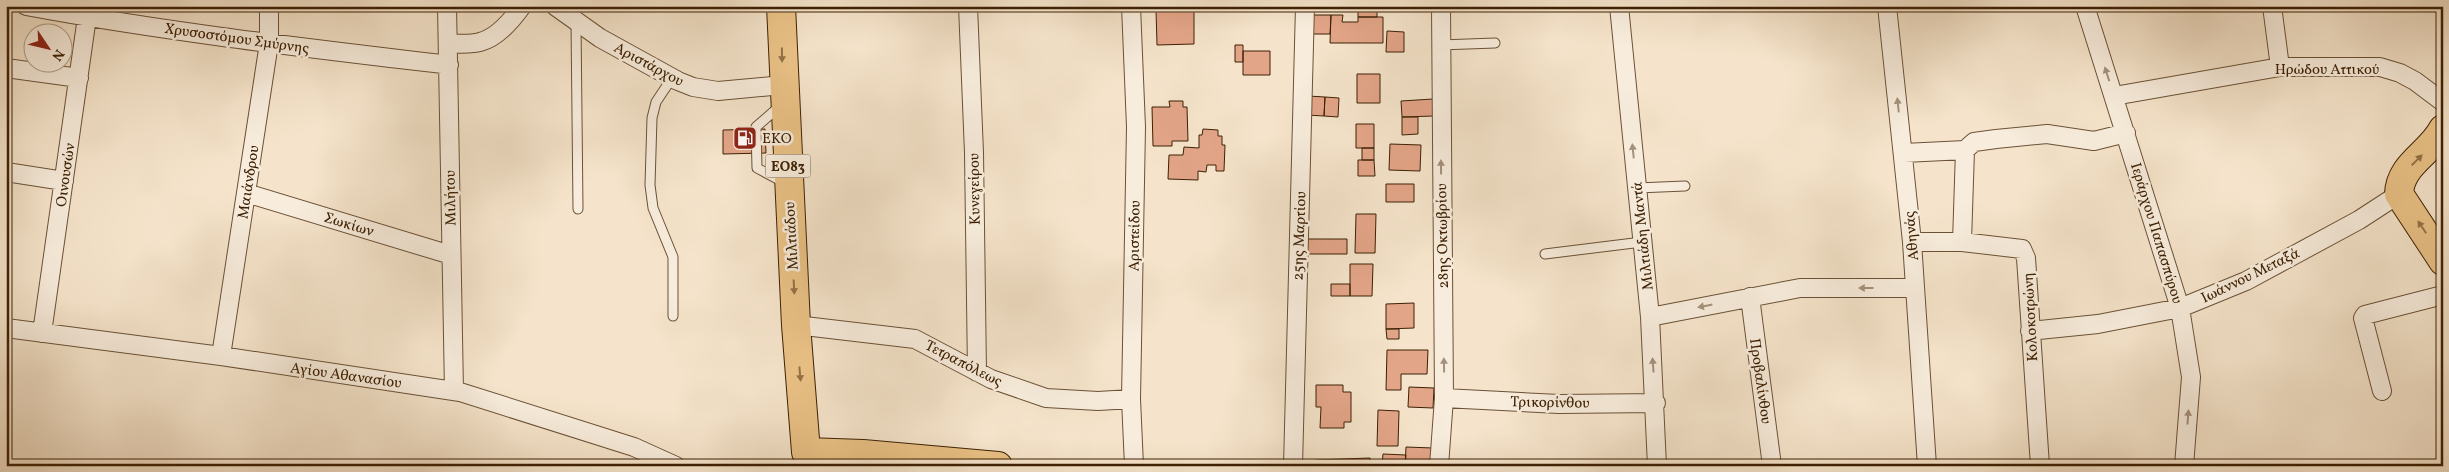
<svg xmlns="http://www.w3.org/2000/svg" width="2449" height="472" font-family="Vollkorn,serif">
<rect width="100%" height="100%" fill="#f5e4cb"/>
<filter id="stains"><feTurbulence type="fractalNoise" baseFrequency=".004" numOctaves="4"/><feColorMatrix values="0 0 0 0 .2 0 0 0 0 .09 0 0 0 0 .02 0 0 0 .5 -.17"/></filter>
<radialGradient id="worn" r=".72"><stop offset=".6" stop-color="#630" stop-opacity="0"/><stop offset="1" stop-color="#630" stop-opacity=".3"/></radialGradient>
<path fill="#e3a588" stroke="#3d2004" d="M1358,6H1377V17H1358Z
M1156,10H1194V44L1157,45Z
M1310,15H1331L1330,34H1309Z
M1331,15H1343L1342,22H1358V17H1383V43H1330Z
M1387,31L1404,32V52H1386Z
M1235,45H1243V62H1235Z
M1243,51H1270V75H1243Z
M1357,74H1380V103H1357Z
M1308,96L1325,97L1324,116L1306,115Z
M1325,97L1339,98L1338,117L1324,116Z
M1433,99L1434,116L1402,117L1401,101Z
M1169,101H1183V107H1187L1188,141H1172V146H1153L1152,107H1170Z
M1402,117H1418V134L1402,135Z
M1356,124H1374V148H1356Z
M765,129L766,153L723,154V130Z
M1203,129L1218,130V136H1222V145H1225L1224,171H1216V165H1207L1206,172L1198,171V180L1168,179L1169,155H1183L1184,147L1199,148V135H1202Z
M1390,144L1421,145L1420,171L1389,170Z
M1362,148H1374V160H1362Z
M1358,160H1374L1375,176H1358Z
M1386,184H1414V202H1386Z
M1356,214H1376L1375,253H1355Z
M1304,239H1347V254H1304Z
M1350,264H1373L1372,296H1350Z
M1331,284H1350V296H1331Z
M1414,303V328L1386,329V304Z
M1386,329H1399V339H1387Z
M1387,350H1428L1427,374H1401V390H1386Z
M1316,385H1343V392H1351V422H1344V428H1320L1321,407H1316Z
M1409,387L1434,388L1433,408L1408,407Z
M1378,410L1399,411L1398,446H1377Z
M1406,447L1433,448V466H1405Z
M1383,454L1406,455L1405,466H1382Z
M1370,458V466H1315V460Z"/>
<g fill="none" stroke-linecap="round" stroke-linejoin="round">
<g stroke="#6b5136" stroke-width="11">
<path id="service" d="M576,22L578,209
M1440,45L1495,43
M672,78L656,102L652,118L650,185L653,208L673,257V316
M780,106L756,127L757,168L785,183
M1637,188L1685,186
M1545,254L1642,242"/>
</g>
<g stroke="#6b5136" stroke-width="20">
<path id="minor" d="M26,6C166,32 307,48 449,65
M447,6L454,391
M555,6L600,38L678,81L693,87L718,91L783,85
M968,6L974,153L977,372
M1131,6L1136,127L1131,399L1134,466
M1619,6L1650,317L1657,466
M1887,6L1912,242L1927,466
M2085,6L2180,308L2191,377L2184,466
M2272,6L2280,67
M448,44C458,43 470,45 480,42C496,38 512,20 522,6
M6,68L79,78
M2114,96L2280,67H2380L2400,73L2415,81L2443,102
M1904,153L1965,150L1974,142L1996,139L2047,134L2094,141L2126,133
M6,172L64,181
M246,193L451,255
M1912,242H1962L2022,249L2026,258L2040,466
M1962,242L1965,150
M1750,297L1772,466
M1650,317L1800,288H1915
M796,325L915,339L991,379L1046,398L1098,401L1131,399
M6,328L221,356L460,392L634,447L676,466
M2030,331L2098,324L2180,308L2246,281L2359,220L2399,194
M42,333L87,17
M221,356L269,43V6
M2382,391L2363,318L2365,315L2443,295
M1444,398L1559,404L1656,403
M1293,466L1305,6
M1439,466L1444,398L1441,6"/>
</g>
<g stroke="#3d2004" stroke-width="30">
<path id="primary" d="M781,6L796,325L806,452L863,454L998,466
M2443,129C2430,154 2400,164 2399,194L2443,261"/>
</g>
<use href="#service" stroke="#f8eddd" stroke-width="9"/>
<use href="#minor" stroke="#f8eddd" stroke-width="18"/>
<use href="#primary" stroke="#eac286" stroke-width="28"/>
</g>
<defs><path id="oneway-solid" d="M-6-.8H1V-3.2L6.5 0L1 3.2V.8H-6Z" transform="scale(1.25)"/></defs>
<g fill="#947145">
<use href="#oneway-solid" transform="translate(782 55) rotate(89)"/>
<use href="#oneway-solid" transform="translate(2417 160) rotate(-45)"/>
<use href="#oneway-solid" transform="translate(2422 227) rotate(-124)"/>
<use href="#oneway-solid" transform="translate(794 287) rotate(87)"/>
<use href="#oneway-solid" transform="translate(800 374) rotate(85)"/>
</g>
<g fill="#a4917b">
<use href="#oneway-solid" transform="translate(2107 74) rotate(-108)"/>
<use href="#oneway-solid" transform="translate(1898 105) rotate(-96)"/>
<use href="#oneway-solid" transform="translate(1633 151) rotate(-96)"/>
<use href="#oneway-solid" transform="translate(1441 167) rotate(-91)"/>
<use href="#oneway-solid" transform="translate(1866 288) rotate(180)"/>
<use href="#oneway-solid" transform="translate(1705 306) rotate(169)"/>
<use href="#oneway-solid" transform="translate(1444 365) rotate(-91)"/>
<use href="#oneway-solid" transform="translate(1653 365) rotate(-94)"/>
<use href="#oneway-solid" transform="translate(2188 417) rotate(-86)"/>
</g>
<defs>
<g id="fuel-square" transform="scale(1.25)"><rect x="-9" y="-9" width="18" height="18" rx="4" fill="#8f2418" stroke="#f8eddd"/><path d="M-5.5-6h7V0h2V4h1.3V-2.5L3-4.5l.8-.8L6-3V5H2.5V1h-1V6h-7ZM-4.2-4.7v3.2H.2V-4.7Z" fill="#fff"/></g>
</defs>
<g fill-rule="evenodd">
<use href="#fuel-square" x="745" y="138"/>
</g>
<g text-anchor="middle" stroke-width="5" stroke-linejoin="round" paint-order="stroke">
<rect fill="#f8eddd" stroke="#755e45" stroke-width="1" x="765.5" y="154.5" width="45" height="23" rx="4"/>
<g font-size="14" font-weight="bold" fill="#3d2004">
<text x="788" y="171">ΕΟ83</text>
</g>
<g font-size="15" fill="#3d2004" stroke="#f8eddd">
<text transform="translate(237 38) rotate(8)" y="5">Χρυσοστόμου Σμύρνης</text>
<text transform="translate(649 64) rotate(28)" y="5">Αριστάρχου</text>
<text x="2327" y="74">Ηρώδου Αττικού</text>
<text transform="translate(65 175) rotate(-82)" y="5">Οινουσών</text>
<text transform="translate(248 182) rotate(-81)" y="5">Μαιάνδρου</text>
<text transform="translate(974 189) rotate(-91)" y="5">Κυνεγείρου</text>
<text transform="translate(450 198) rotate(-91)" y="5">Μιλήτου</text>
<text transform="translate(349 224) rotate(17)" y="5">Σωκίων</text>
<text transform="translate(2157 233) rotate(73)" y="5">Ιεράρχου Παπασπύρου</text>
<text transform="translate(791 236) rotate(-93)" y="5">Μιλτιάδου</text>
<text transform="translate(1134 236) rotate(-89)" y="5">Αριστείδου</text>
<text transform="translate(1299 236) rotate(-88)" y="5">25ης Μαρτίου</text>
<text transform="translate(1442 236) rotate(-91)" y="5">28ης Οκτωβρίου</text>
<text transform="translate(1642 236) rotate(-96)" y="5">Μιλτιάδη Μαντά</text>
<text transform="translate(1911 236) rotate(-95)" y="5">Αθηνάς</text>
<text transform="translate(2250 275) rotate(-26)" y="5">Ιωάννου Μεταξά</text>
<text transform="translate(2030 317) rotate(-93)" y="5">Κολοκοτρώνη</text>
<text transform="translate(964 363) rotate(27)" y="5">Τετραπόλεως</text>
<text transform="translate(346 375) rotate(8)" y="5">Αγίου Αθανασίου</text>
<text transform="translate(1761 381) rotate(82)" y="5">Προβαλίνθου</text>
<text transform="translate(1550 402) rotate(1)" y="5">Τρικορίνθου</text>
</g>
<g font-size="15" fill="#3d2004" stroke="#f8eddd" text-anchor="start">
<text x="762" y="143">EKO</text>
</g>
</g>
<rect width="2449" height="472" fill="none" stroke="#f5e4cb" stroke-width="25"/>
<rect x="8" y="8" width="2434" height="457" fill="none" stroke="#3d2004" stroke-width="2.5"/>
<rect x="12" y="12" width="2424" height="447" fill="none" stroke="#3d2004"/>
<g transform="translate(48 48) rotate(125)"><circle r="24" fill="#f8eddd" stroke="#ad9b86"/>
<path d="M0-4L9 19L0 12L-9 19Z" fill="#8f2418"/>
<text y="-8" font-size="14" font-weight="bold" text-anchor="middle" fill="#3d2004">N</text>
</g>
<rect width="100%" height="100%" filter="url(#stains)"/>
<rect width="100%" height="100%" fill="url(#worn)"/>
</svg>
